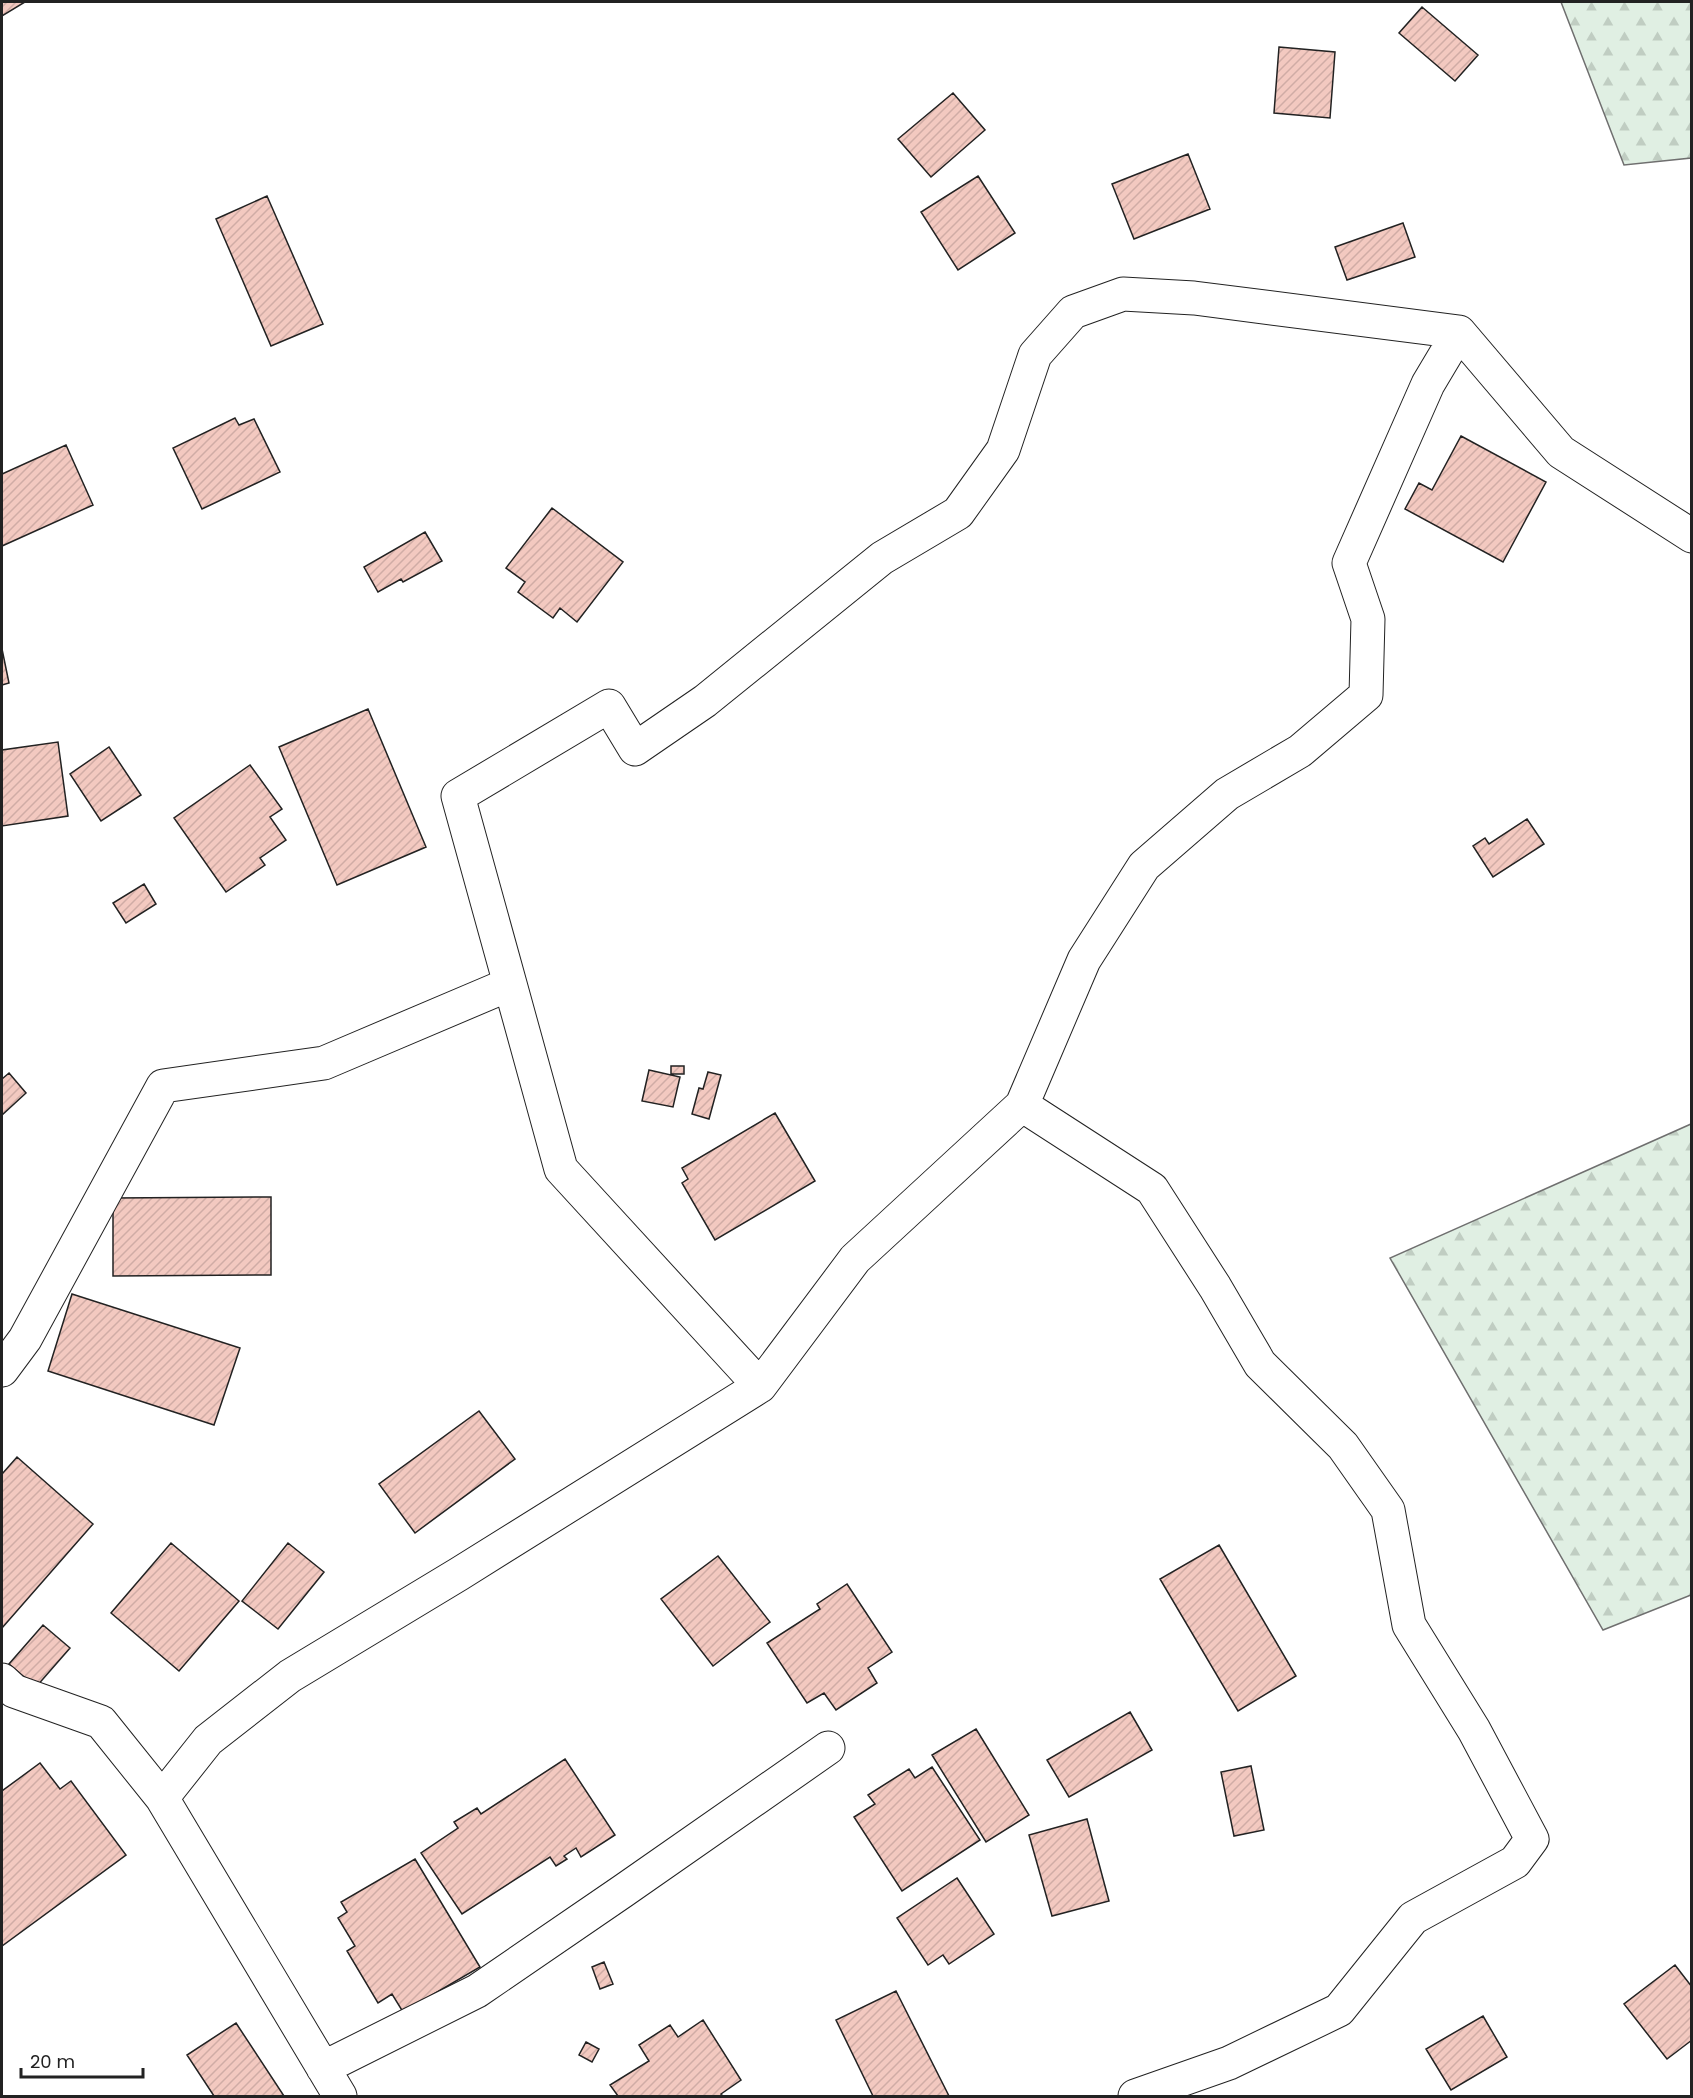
<svg xmlns="http://www.w3.org/2000/svg" width="1693" height="2098" font-family="Poppins,sans-serif">
<defs>
<pattern id="forest-firs" width="22" height="20" patternUnits="userSpaceOnUse" patternTransform="scale(1.5)"><rect width="22" height="20" fill="#e0efe3"/><path d="M5 1l3.5 6h-7zM16 11l3.5 6h-7z" fill="#c0cdc2"/></pattern>
<pattern id="building-hatch" width="6" height="6" patternUnits="userSpaceOnUse" patternTransform="scale(1.5)"><rect width="6" height="6" fill="#f3c9c0"/><path d="M-1 1l2-2M0 6l6-6M5 7l2-2" fill="none" stroke="#d0aca5"/></pattern>
</defs>
<rect width="100%" height="100%" fill="#fff"/>
<path fill="url(#forest-firs)" stroke="#6f6f6f" stroke-width="1.5" d="M1561,2H1691V158L1624,165Z
M1691,1124V1595L1603,1630L1390,1258Z"/>
<path fill="url(#building-hatch)" stroke="#222" stroke-width="1.5" d="M2,2H25L2,16Z
M1422,7L1478,55L1455,81L1399,33Z
M1279,47L1335,52L1330,118L1274,113Z
M953,93L985,130L931,177L898,139Z
M1188,154L1210,209L1134,239L1112,184Z
M978,176L1015,233L958,270L921,212Z
M267,196L323,324L271,346L216,219Z
M1403,223L1415,257L1347,280L1335,247Z
M235,418L239,425L254,419L280,472L202,509L173,448Z
M1461,436L1546,482L1503,562L1405,509L1419,483L1432,490Z
M66,445L93,505L2,546V474Z
M552,508L623,562L577,622L560,608L553,618L518,592L525,582L506,568Z
M425,532L442,561L403,582L401,579L378,592L364,567Z
M2,649L9,683L2,685Z
M368,709L426,847L337,885L279,747Z
M58,742L68,816L2,826V750Z
M109,747L141,795L101,821L70,774Z
M250,765L282,809L270,817L286,840L260,858L265,865L226,892L174,818Z
M1527,819L1544,844L1493,877L1473,846L1485,838L1489,844Z
M144,884L156,904L126,923L113,903Z
M671,1066H684V1074H671Z
M649,1070L680,1077L673,1107L642,1101Z
M708,1072L721,1075L709,1119L692,1114L699,1088L703,1089Z
M9,1073L26,1093L2,1115V1079Z
M775,1113L815,1181L715,1240L682,1183L688,1179L682,1168Z
M271,1197V1275L113,1276V1198Z
M72,1294L240,1348L214,1425L48,1371Z
M479,1411L515,1459L415,1533L379,1484Z
M17,1457L93,1524L2,1628V1474Z
M171,1543L239,1601L179,1671L111,1613Z
M288,1543L324,1572L278,1629L242,1601Z
M1219,1545L1296,1676L1238,1711L1160,1579Z
M718,1556L770,1622L713,1666L661,1599Z
M847,1584L892,1652L868,1668L877,1683L836,1710L824,1693L807,1703L767,1643L820,1609L817,1604Z
M43,1625L70,1648L36,1687L9,1664Z
M1130,1712L1152,1750L1069,1797L1047,1760Z
M976,1729L1029,1815L986,1842L932,1755Z
M565,1759L615,1835L581,1857L576,1848L564,1856L567,1859L556,1866L550,1857L462,1914L421,1853L458,1828L454,1822L477,1808L481,1814Z
M40,1763L60,1789L71,1781L126,1855L2,1946V1791Z
M1251,1766L1264,1830L1234,1836L1221,1772Z
M932,1767L980,1840L902,1891L854,1817L875,1804L868,1795L909,1769L915,1778Z
M1087,1819L1109,1901L1052,1916L1029,1835Z
M415,1859L480,1967L403,2012L392,1994L378,2003L347,1951L355,1946L338,1918L347,1912L341,1902Z
M957,1878L994,1934L949,1964L943,1955L928,1965L897,1918Z
M604,1962L613,1984L600,1989L592,1967Z
M1675,1965L1692,1987V2040L1667,2059L1624,2004Z
M896,1991L949,2096H873L836,2020Z
M1483,2016L1507,2057L1451,2090L1426,2049Z
M703,2020L741,2080L721,2094L723,2096H618L610,2085L649,2061L639,2045L670,2025L678,2037Z
M236,2023L284,2096H214L187,2055Z
M586,2042L599,2049L592,2062L579,2055Z"/>
<g fill="none" stroke-linecap="round" stroke-linejoin="round">
<g stroke="#222" stroke-width="35">
<path id="minor" d="M510,984L561,1169L760,1386
M1022,1105L1152,1189L1215,1287L1260,1364L1343,1446L1388,1510L1409,1625L1474,1730L1532,1839L1515,1862L1413,1918L1339,2010L1229,2063L1135,2096
M2,1370L25,1339L163,1086L324,1063L510,984L458,796L609,706L635,749L705,701L882,558L958,513L1003,450L1035,355L1073,312L1123,294L1194,298L1459,332L1561,452L1692,536
M2,1680L14,1691L101,1722L162,1798L340,2096
M162,1798L208,1740L290,1676L459,1574L760,1386L855,1259L1022,1105L1084,960L1144,866L1227,794L1300,751L1366,695L1368,619L1349,563L1428,384L1459,332
M323,2068L477,1991L623,1891L828,1748"/>
</g>
<use href="#minor" stroke="#fff" stroke-width="33"/>
</g>
<rect width="1693" height="2098" fill="none" stroke="#222222" stroke-width="6"/>
<path d="M21 2068v9h122v-9" fill="none" stroke="#222222" stroke-width="3"/>
<text x="30" y="2068" font-size="18" fill="#222222" stroke="#ffffff" stroke-width="4.5" paint-order="stroke">20 m</text>
</svg>
